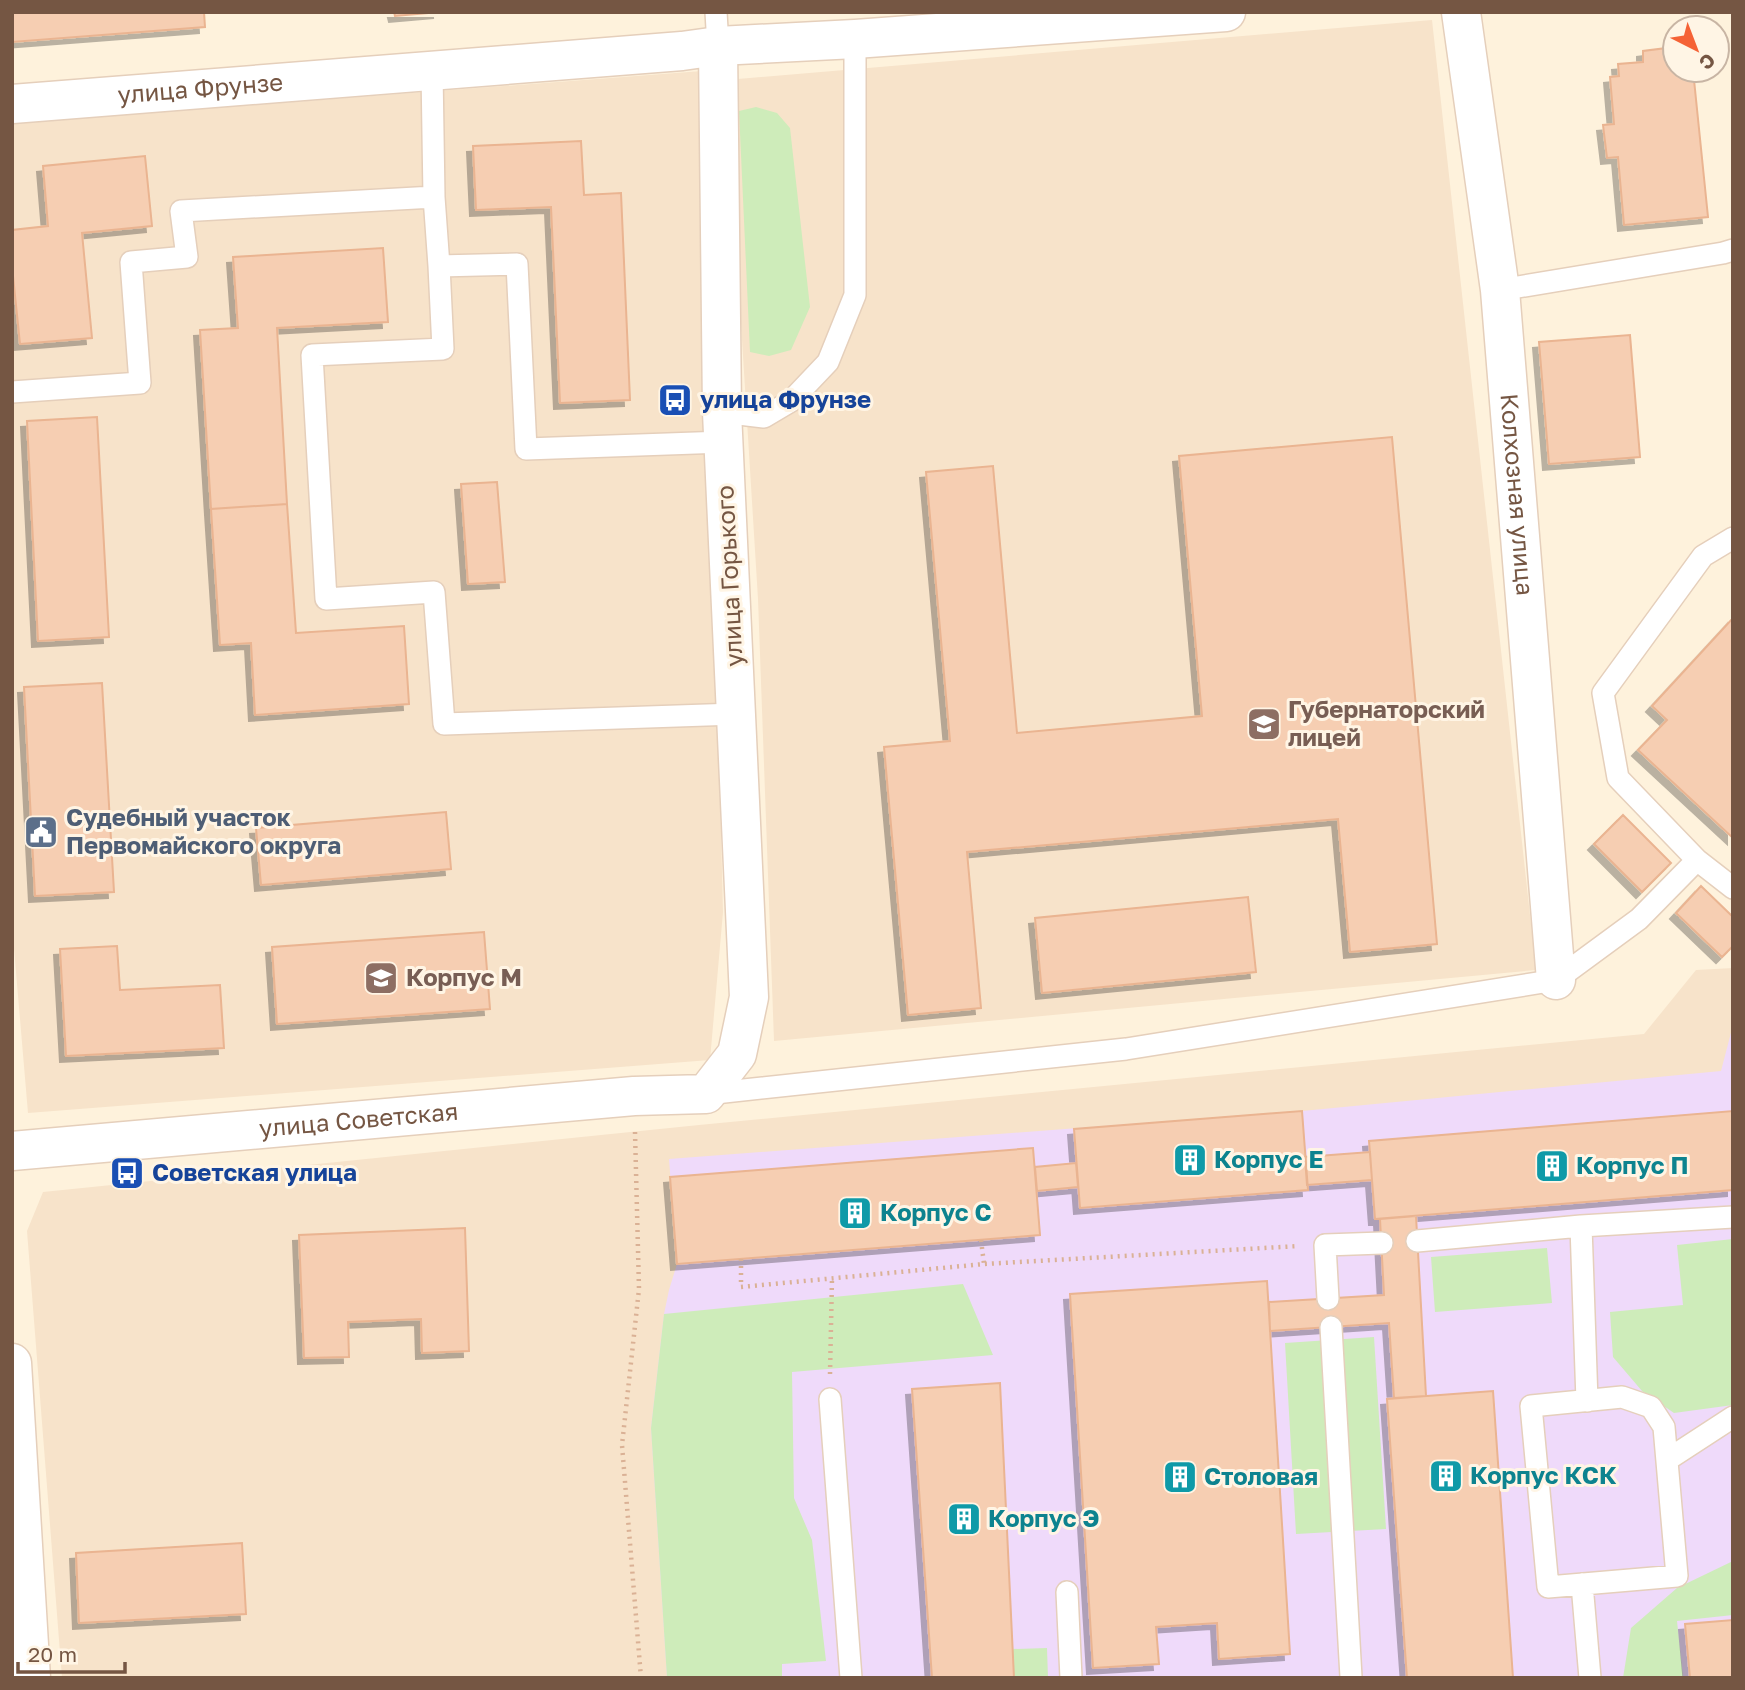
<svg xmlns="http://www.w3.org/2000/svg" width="1745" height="1690" font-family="'Golos Text',sans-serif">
<defs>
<filter id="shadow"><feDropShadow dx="-6" dy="6" stdDeviation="0" flood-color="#0004"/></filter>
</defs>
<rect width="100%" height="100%" fill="#fef2dc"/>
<path fill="#f7e3ca" d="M1432,20L1536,970L774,1041L758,599L726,80Z
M702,71L723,912L710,1060L28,1113L12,925V122L214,108Z
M1733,968V1678H62L27,1231L43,1192L699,1125L1644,1034L1696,970Z"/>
<path fill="#efdafa" d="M1733,1025V1678H667L651,1428L664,1314L669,1290L677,1264L669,1159L1302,1111L1721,1071Z"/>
<path fill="#ceecba" d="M756,107L777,113L790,128L810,307L791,350L769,356L750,352L739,111Z
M1733,1239V1405L1674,1413L1642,1391L1613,1357L1610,1312L1683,1305L1677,1245Z
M1547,1248L1552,1303L1435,1312L1431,1257Z
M963,1284L993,1355L792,1372L794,1498L812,1540L826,1661L782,1664V1678H667L651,1428L664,1314Z
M1374,1337L1386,1529L1296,1534L1285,1343Z
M1733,1561V1615L1677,1621L1683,1678H1623L1631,1628L1677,1588Z
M1047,1648L1048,1678H1014L1012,1649Z"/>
<path fill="#f6ceb2" stroke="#eab491" stroke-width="2" filter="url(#shadow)" d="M12,12H204L205,27L12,42Z
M394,12H440L395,16Z
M1675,47V70H1693L1708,217L1624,225L1618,157L1607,158L1603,125L1614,124L1610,77L1619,76L1618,64L1643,62V51Z
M581,141L584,195L621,193L630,400L560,403L551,207L476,210L473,146Z
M145,156L152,226L82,233L92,338L20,344L12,266V230L48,226L43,166Z
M383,248L388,322L277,328L287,504L211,509L200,330L238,328L233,257Z
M1630,335L1640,457L1549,464L1539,342Z
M97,417L109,637L38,641L27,421Z
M1392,437L1437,944L1350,952L1338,819L967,852L981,1008L908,1015L884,747L950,741L926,472L993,466L1017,733L1202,716L1179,456Z
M497,482L505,582L468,584L461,484Z
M287,504L296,633L404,626L409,704L255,715L251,643L220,645L211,509Z
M1733,618V838L1638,750L1667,720L1652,706Z
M102,683L114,892L35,896L24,687Z
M446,812L451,869L261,885L256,828Z
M1623,815L1671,863L1642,892L1594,844Z
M1701,886L1733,917V946L1722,957L1676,913Z
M1248,897L1256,972L1042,993L1035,918Z
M484,932L490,1009L277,1024L272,947Z
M117,946L120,990L220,985L224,1048L66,1056L60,949Z
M1302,1111L1308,1190L1080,1208L1074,1129Z
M1733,1111V1190L1375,1219L1369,1141Z
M1033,1148L1040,1235L677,1264L670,1177Z
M1370,1152L1372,1180L1307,1185L1305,1157Z
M1076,1163L1078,1187L1037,1191L1035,1167Z
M1416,1216L1426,1396L1394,1398L1389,1323L1270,1331L1269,1302L1384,1295L1380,1219Z
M465,1228L469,1351L422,1353L421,1319L348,1322L349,1357L304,1358L299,1235Z
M1267,1281L1290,1654L1219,1659L1217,1623L1156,1627L1159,1664L1093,1668L1070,1294Z
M1000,1383L1014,1678H932L912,1389Z
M1493,1391L1513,1678H1407L1387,1399Z
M242,1543L246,1614L79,1623L76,1553Z
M1733,1620V1678H1690L1685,1624Z"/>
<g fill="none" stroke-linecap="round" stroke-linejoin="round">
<g stroke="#e5cfbb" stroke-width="24">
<path id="lane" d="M716,12L718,46
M434,197L439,266L517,264L526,449L724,442
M439,266L443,349L312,355L326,599L434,592L444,724L736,714
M1500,290L1723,253L1733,250
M12,392L140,383L131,262L187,257L181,211L434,197L432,71
M722,412L764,417L791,401L828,362L855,295V39
M1697,860L1733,888
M706,1094L1126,1049L1556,980L1639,919L1697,860L1618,778L1603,693L1703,556L1733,538
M1581,1226L1733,1217
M1417,1241L1581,1226L1587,1401
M1328,1299L1325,1245L1382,1243
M1331,1327L1351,1677
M1622,1397L1651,1407L1664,1427L1677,1576L1548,1587L1531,1406Z
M830,1399L851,1678
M1667,1460L1733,1417
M1582,1584L1590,1678
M1067,1592L1071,1678"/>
</g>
<g stroke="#e5cfbb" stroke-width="41">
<g id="street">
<path id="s1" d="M1461,12L1500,290L1556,980"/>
<path id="s2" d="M12,104L682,51L718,46L855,39L1226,12"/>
<path id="s3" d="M12,1151L634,1096L706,1094L737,1054L749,997L722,412L718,46"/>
<path d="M12,1363L31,1678"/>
</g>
</g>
<path stroke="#dab195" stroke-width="4.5" stroke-dasharray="2 5" stroke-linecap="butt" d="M635,1132L639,1289L622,1445L641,1678
M981,1240L984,1264
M741,1259V1287L984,1264L1299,1246
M830,1374L832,1278"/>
<use href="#lane" stroke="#fff" stroke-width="21"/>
<use href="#street" stroke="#fff" stroke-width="38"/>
</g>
<defs>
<g id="bus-square" transform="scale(1.75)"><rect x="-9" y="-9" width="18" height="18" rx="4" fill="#1a4fb4" stroke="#fff5e5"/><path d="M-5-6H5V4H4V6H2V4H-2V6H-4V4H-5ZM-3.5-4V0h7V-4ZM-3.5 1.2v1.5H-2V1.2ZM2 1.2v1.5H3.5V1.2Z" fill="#fff"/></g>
<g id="school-square" transform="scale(1.75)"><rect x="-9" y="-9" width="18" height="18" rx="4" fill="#8d6e63" stroke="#fff5e5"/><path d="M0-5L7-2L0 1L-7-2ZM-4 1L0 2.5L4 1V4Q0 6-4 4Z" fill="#fff"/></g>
<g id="civic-square" transform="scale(1.75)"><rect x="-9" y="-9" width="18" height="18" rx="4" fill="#5c6f8a" stroke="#fff5e5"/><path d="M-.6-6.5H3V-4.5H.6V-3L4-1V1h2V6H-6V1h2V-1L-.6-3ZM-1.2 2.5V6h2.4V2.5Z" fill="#fff"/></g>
<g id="university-square" transform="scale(1.75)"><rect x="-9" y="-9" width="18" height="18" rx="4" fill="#8d6e63" stroke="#fff5e5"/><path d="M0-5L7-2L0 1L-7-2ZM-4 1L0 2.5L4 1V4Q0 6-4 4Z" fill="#fff"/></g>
<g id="building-square" transform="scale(1.75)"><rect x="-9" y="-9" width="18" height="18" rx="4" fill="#0f9aa8" stroke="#fff5e5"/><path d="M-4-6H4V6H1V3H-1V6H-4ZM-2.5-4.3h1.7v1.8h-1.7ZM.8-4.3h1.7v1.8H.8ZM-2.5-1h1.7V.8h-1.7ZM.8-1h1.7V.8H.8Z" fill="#fff"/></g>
</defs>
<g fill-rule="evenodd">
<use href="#bus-square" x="675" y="400"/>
<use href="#school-square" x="1264" y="724"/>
<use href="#civic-square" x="41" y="832"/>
<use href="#university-square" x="381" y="978"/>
<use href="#building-square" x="1190" y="1160"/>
<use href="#building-square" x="1552" y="1166"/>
<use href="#bus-square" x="127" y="1173"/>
<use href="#building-square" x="855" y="1213"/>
<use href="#building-square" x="1446" y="1476"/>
<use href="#building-square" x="1180" y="1477"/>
<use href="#building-square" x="964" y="1519"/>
</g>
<g text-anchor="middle" stroke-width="6" stroke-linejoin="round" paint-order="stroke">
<g font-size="24" fill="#755643" stroke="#fff5e5">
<text dy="8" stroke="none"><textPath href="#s2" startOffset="189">улица Фрунзе</textPath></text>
<text dy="8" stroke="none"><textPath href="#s1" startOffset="486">Колхозная улица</textPath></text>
<text transform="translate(730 576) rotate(-93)" y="8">улица Горького</text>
<text dy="8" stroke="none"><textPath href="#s3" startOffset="348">улица Советская</textPath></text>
</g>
<g font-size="24" font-weight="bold" fill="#164399" stroke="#fff5e5" text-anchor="start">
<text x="700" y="408">улица Фрунзе</text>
<text x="152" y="1181">Советская улица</text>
</g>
<g font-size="24" font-weight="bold" fill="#785e54" stroke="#fff5e5" text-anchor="start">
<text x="1288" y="718">Губернаторский<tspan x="1288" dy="28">лицей</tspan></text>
<text x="406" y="986">Корпус M</text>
</g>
<g font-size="24" font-weight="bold" fill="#4e5e75" stroke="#fff5e5" text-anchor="start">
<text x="66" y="826">Судебный участок<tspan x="66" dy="28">Первомайского округа</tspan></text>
</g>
<g font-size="24" font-weight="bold" fill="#0d838f" stroke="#fff5e5" text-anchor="start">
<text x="1214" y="1168">Корпус Е</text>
<text x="1576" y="1174">Корпус П</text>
<text x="880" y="1221">Корпус С</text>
<text x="1470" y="1484">Корпус КСК</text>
<text x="1204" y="1485">Столовая</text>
<text x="988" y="1527">Корпус Э</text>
</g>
</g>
<rect width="1745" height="1690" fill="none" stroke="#755643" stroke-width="28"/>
<g transform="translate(1696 49) rotate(138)"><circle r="33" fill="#fff5e5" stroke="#c8b5a4" stroke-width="2"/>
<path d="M0-5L12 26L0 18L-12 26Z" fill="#f56235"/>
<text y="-10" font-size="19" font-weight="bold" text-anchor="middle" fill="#755643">С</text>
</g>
<path d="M18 1662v10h107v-10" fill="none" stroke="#755643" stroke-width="3.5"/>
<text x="28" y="1662" font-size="21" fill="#755643" stroke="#fff5e5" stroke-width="5" paint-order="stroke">20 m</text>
</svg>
